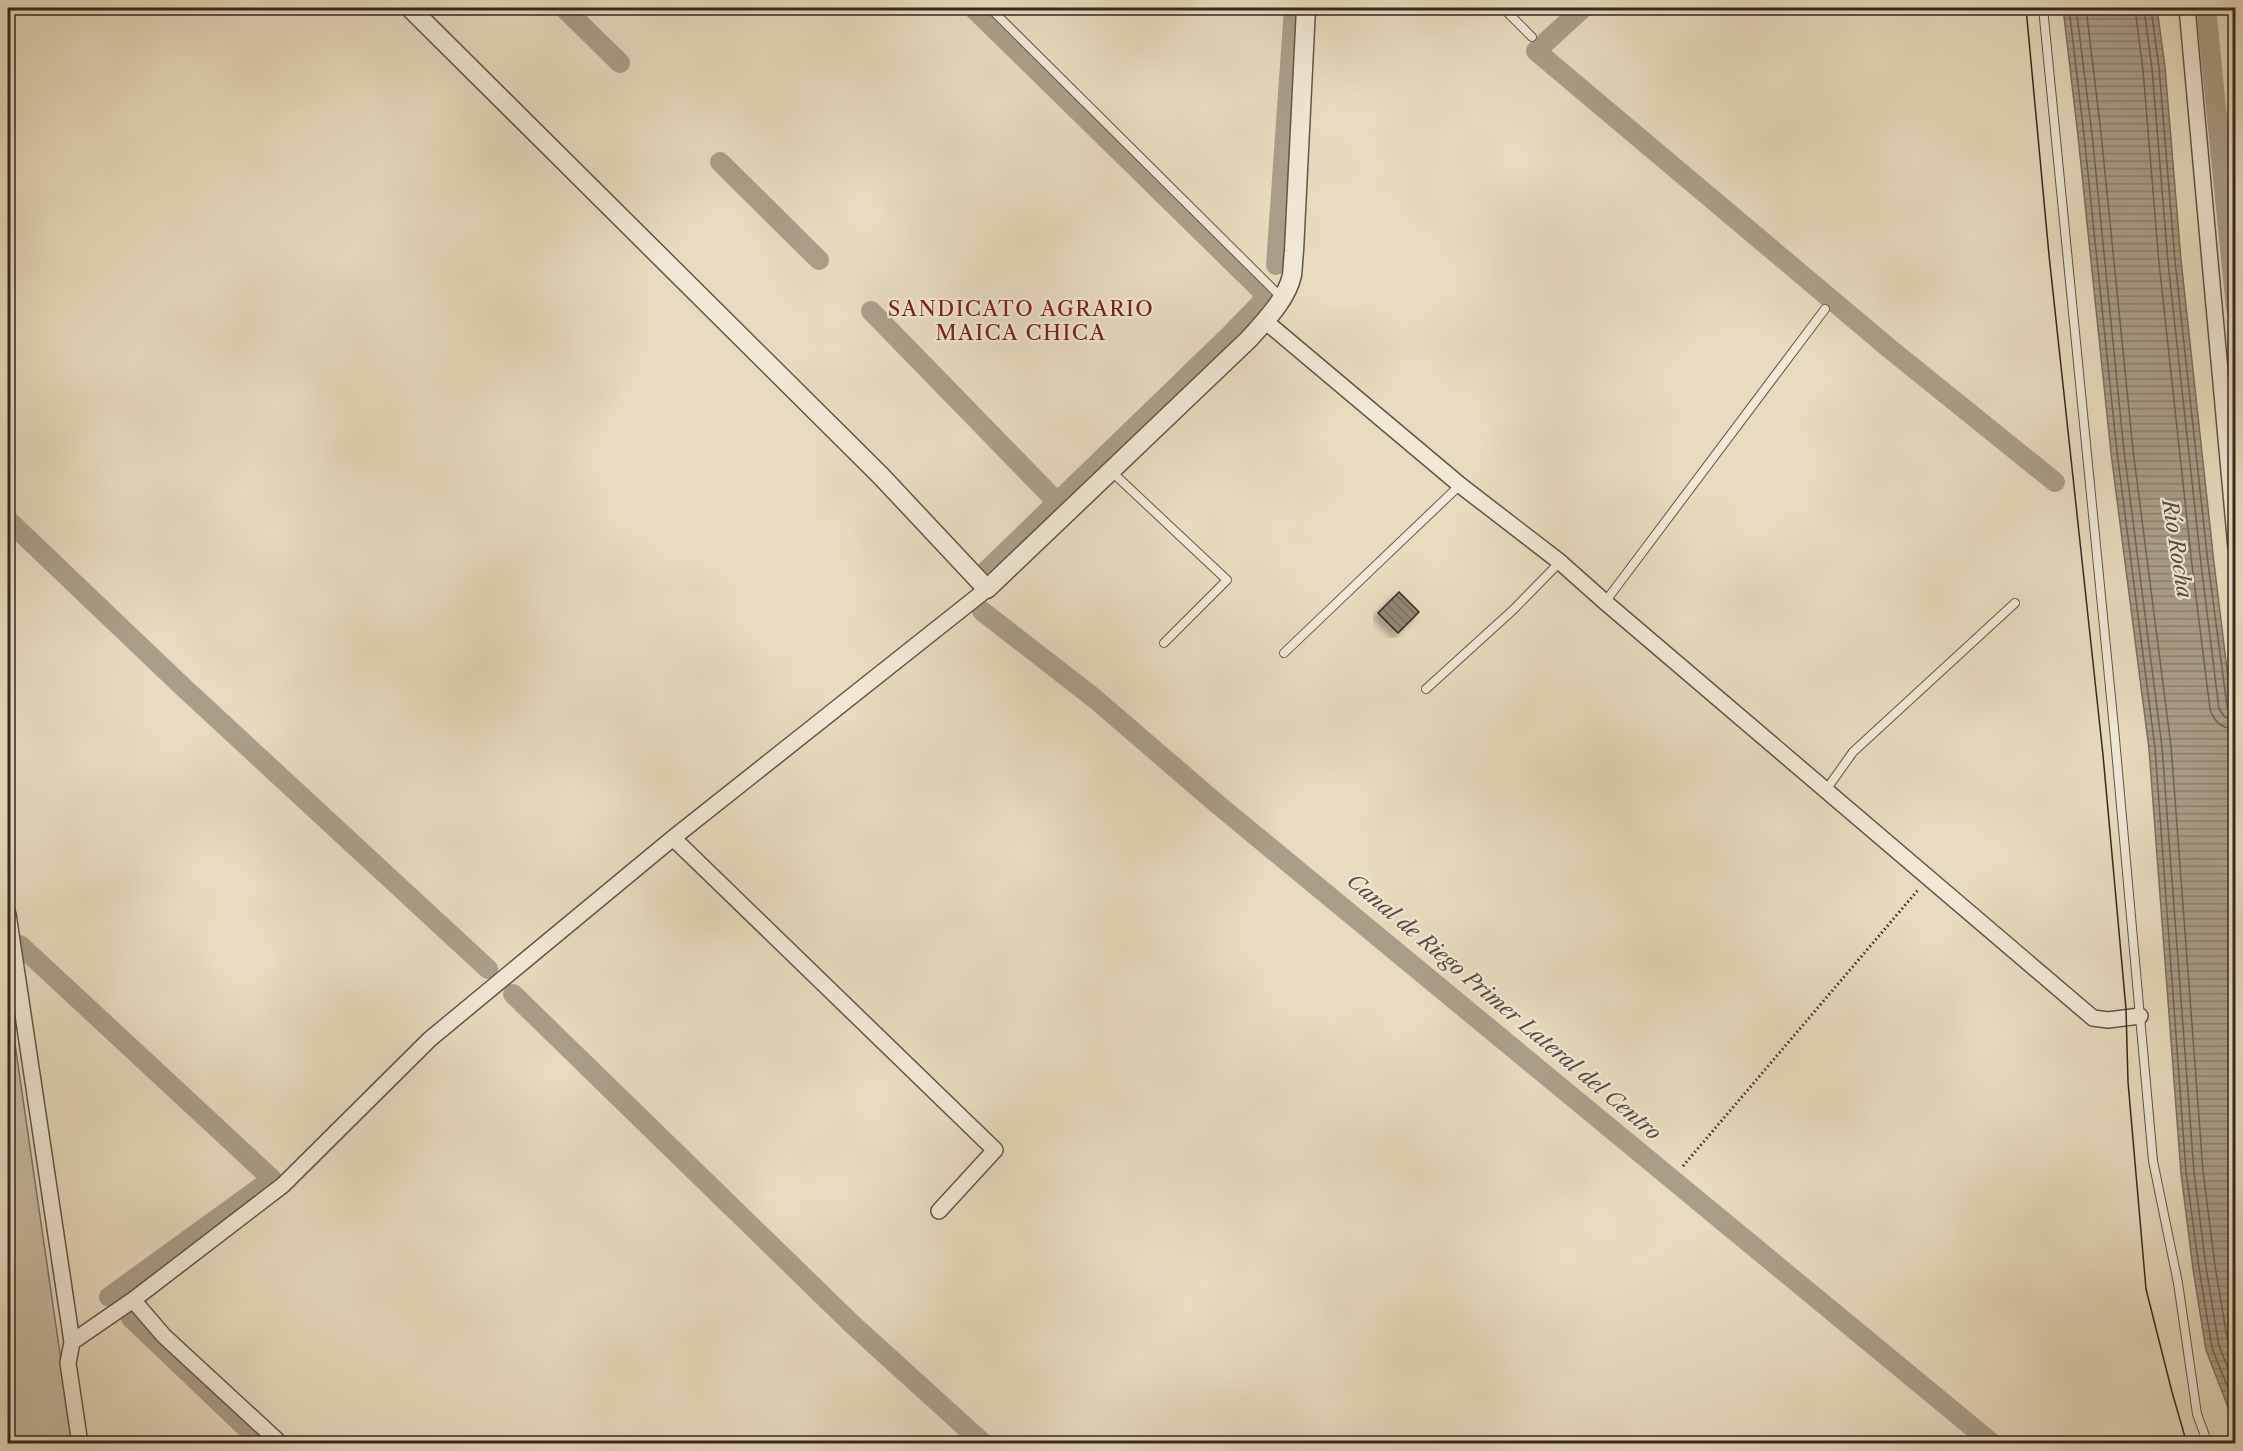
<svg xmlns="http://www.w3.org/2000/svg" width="2243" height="1451" font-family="'Libre Caslon Text',serif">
<defs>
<pattern id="water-rules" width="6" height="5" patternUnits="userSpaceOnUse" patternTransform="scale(1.5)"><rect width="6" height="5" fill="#ab9e89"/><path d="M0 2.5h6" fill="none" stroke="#8c8170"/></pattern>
<pattern id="building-back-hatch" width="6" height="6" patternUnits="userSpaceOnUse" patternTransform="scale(1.5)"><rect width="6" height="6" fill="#928673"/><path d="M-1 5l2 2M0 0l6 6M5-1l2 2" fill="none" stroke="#786e5e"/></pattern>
<filter id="shadow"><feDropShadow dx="-5.5" dy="5.5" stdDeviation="3" flood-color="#0004"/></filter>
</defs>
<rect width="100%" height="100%" fill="#e9dbbf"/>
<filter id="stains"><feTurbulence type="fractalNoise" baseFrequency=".00333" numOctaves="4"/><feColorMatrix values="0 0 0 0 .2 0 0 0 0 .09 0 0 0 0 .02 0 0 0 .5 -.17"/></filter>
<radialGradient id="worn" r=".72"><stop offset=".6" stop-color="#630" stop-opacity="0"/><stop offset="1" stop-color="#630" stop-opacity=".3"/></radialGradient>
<path fill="#cabda4" stroke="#7e7362" stroke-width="1.5" d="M8,996L73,1443H8Z"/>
<path fill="url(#water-rules)" stroke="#7b6f5f" stroke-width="1.5" d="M2063,8H2157L2165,67L2181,260L2214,563L2235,735V1425L2206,1350L2193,1269L2181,1173L2149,749L2111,453L2078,136Z"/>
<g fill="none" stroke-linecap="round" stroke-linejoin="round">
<path stroke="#6f6454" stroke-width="1.5" d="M2069,8L2084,135L2117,452L2155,748L2186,1172L2199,1268L2212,1348L2236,1408
M2076,8L2092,134L2124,451L2162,747L2194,1172L2206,1267L2219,1346L2236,1388
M2086,8L2101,133L2133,450L2171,746L2203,1171L2215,1266L2228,1343L2236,1363
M2135,8L2143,70L2159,263L2192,565L2210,709C2214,722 2222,729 2236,729
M2144,8L2152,69L2168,262L2201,564L2219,709L2225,717L2236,720
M2151,8L2159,68L2175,261L2208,563L2227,706L2230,711L2236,713"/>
<path stroke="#ab9e89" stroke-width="20" d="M564,8L620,63
M973,8L1265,294L1260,304L1230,335L986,571
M1583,8L1536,51L1890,349L2055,482
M2206,8L2236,308
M720,162L819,260
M1276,265L1294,8
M871,311L1057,502
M8,520L182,686L488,969
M982,611L1094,698L1216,803L1993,1444
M20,945L272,1179L109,1297
M513,994L853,1325L984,1444
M131,1318L263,1444"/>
</g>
<path fill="url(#building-back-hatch)" stroke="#332920" stroke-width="1.5" filter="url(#shadow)" d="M1399,592L1419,612L1398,633L1378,613Z"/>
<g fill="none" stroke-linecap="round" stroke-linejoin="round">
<g stroke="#605648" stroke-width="10">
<path id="service" d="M1503,8L1532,37
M2043,8L2114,728L2153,1161L2178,1283L2197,1414L2208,1444
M992,10L1282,298
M1112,472L1227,580L1164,643
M1605,602L1825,309
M1284,653L1460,485
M1426,689L1513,610L1560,562
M1826,790L1853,752L2015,603"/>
</g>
<g stroke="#605648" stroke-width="18">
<path id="minor" d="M2187,8L2236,548
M1265,321L1460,485L1560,562L1605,602L2093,1018L2108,1020L2140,1016
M673,838L995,1150L939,1211
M8,914L72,1342L68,1363L80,1444
M133,1300L164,1336L281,1444
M72,1342L133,1300L283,1185L430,1039L673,838L987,589"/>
</g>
<g stroke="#605648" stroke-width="21">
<path id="tertiary" d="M410,8L881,476L987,589L1249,339C1265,321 1287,299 1292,275C1293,267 1293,259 1294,251L1306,8"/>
</g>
<path stroke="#332920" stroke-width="3" stroke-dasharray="1.5 3" stroke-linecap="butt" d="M1683,1166L1918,890"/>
<use href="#service" stroke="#f1e8d5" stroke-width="8"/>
<use href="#minor" stroke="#f1e8d5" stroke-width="15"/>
<use href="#tertiary" stroke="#f1e8d5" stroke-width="18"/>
<path stroke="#332920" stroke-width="1.5" d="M2026,8L2049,255L2103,755L2126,1009L2128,1082L2146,1289L2172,1392L2187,1444"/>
</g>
<g text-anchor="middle" stroke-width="4.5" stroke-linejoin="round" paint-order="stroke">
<g font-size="21" letter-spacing="1.5" fill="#7a1f14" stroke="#f1e8d5">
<text x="1021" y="316">SANDICATO AGRARIO<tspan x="1021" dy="24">MAICA CHICA</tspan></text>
</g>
<g font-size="21" font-style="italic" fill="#574c40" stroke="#f1e8d5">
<text transform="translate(2177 549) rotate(81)" y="7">Río Rocha</text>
<text transform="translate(1504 1007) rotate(40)" y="7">Canal de Riego Primer Lateral del Centro</text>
</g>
</g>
<rect width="2243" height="1451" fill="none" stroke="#e9dbbf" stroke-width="30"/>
<rect x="9" y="9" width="2225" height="1433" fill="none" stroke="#332920" stroke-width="3"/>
<rect x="15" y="15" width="2213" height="1421" fill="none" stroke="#332920" stroke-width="1.5"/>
<rect width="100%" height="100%" filter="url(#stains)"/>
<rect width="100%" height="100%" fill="url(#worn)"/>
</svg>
